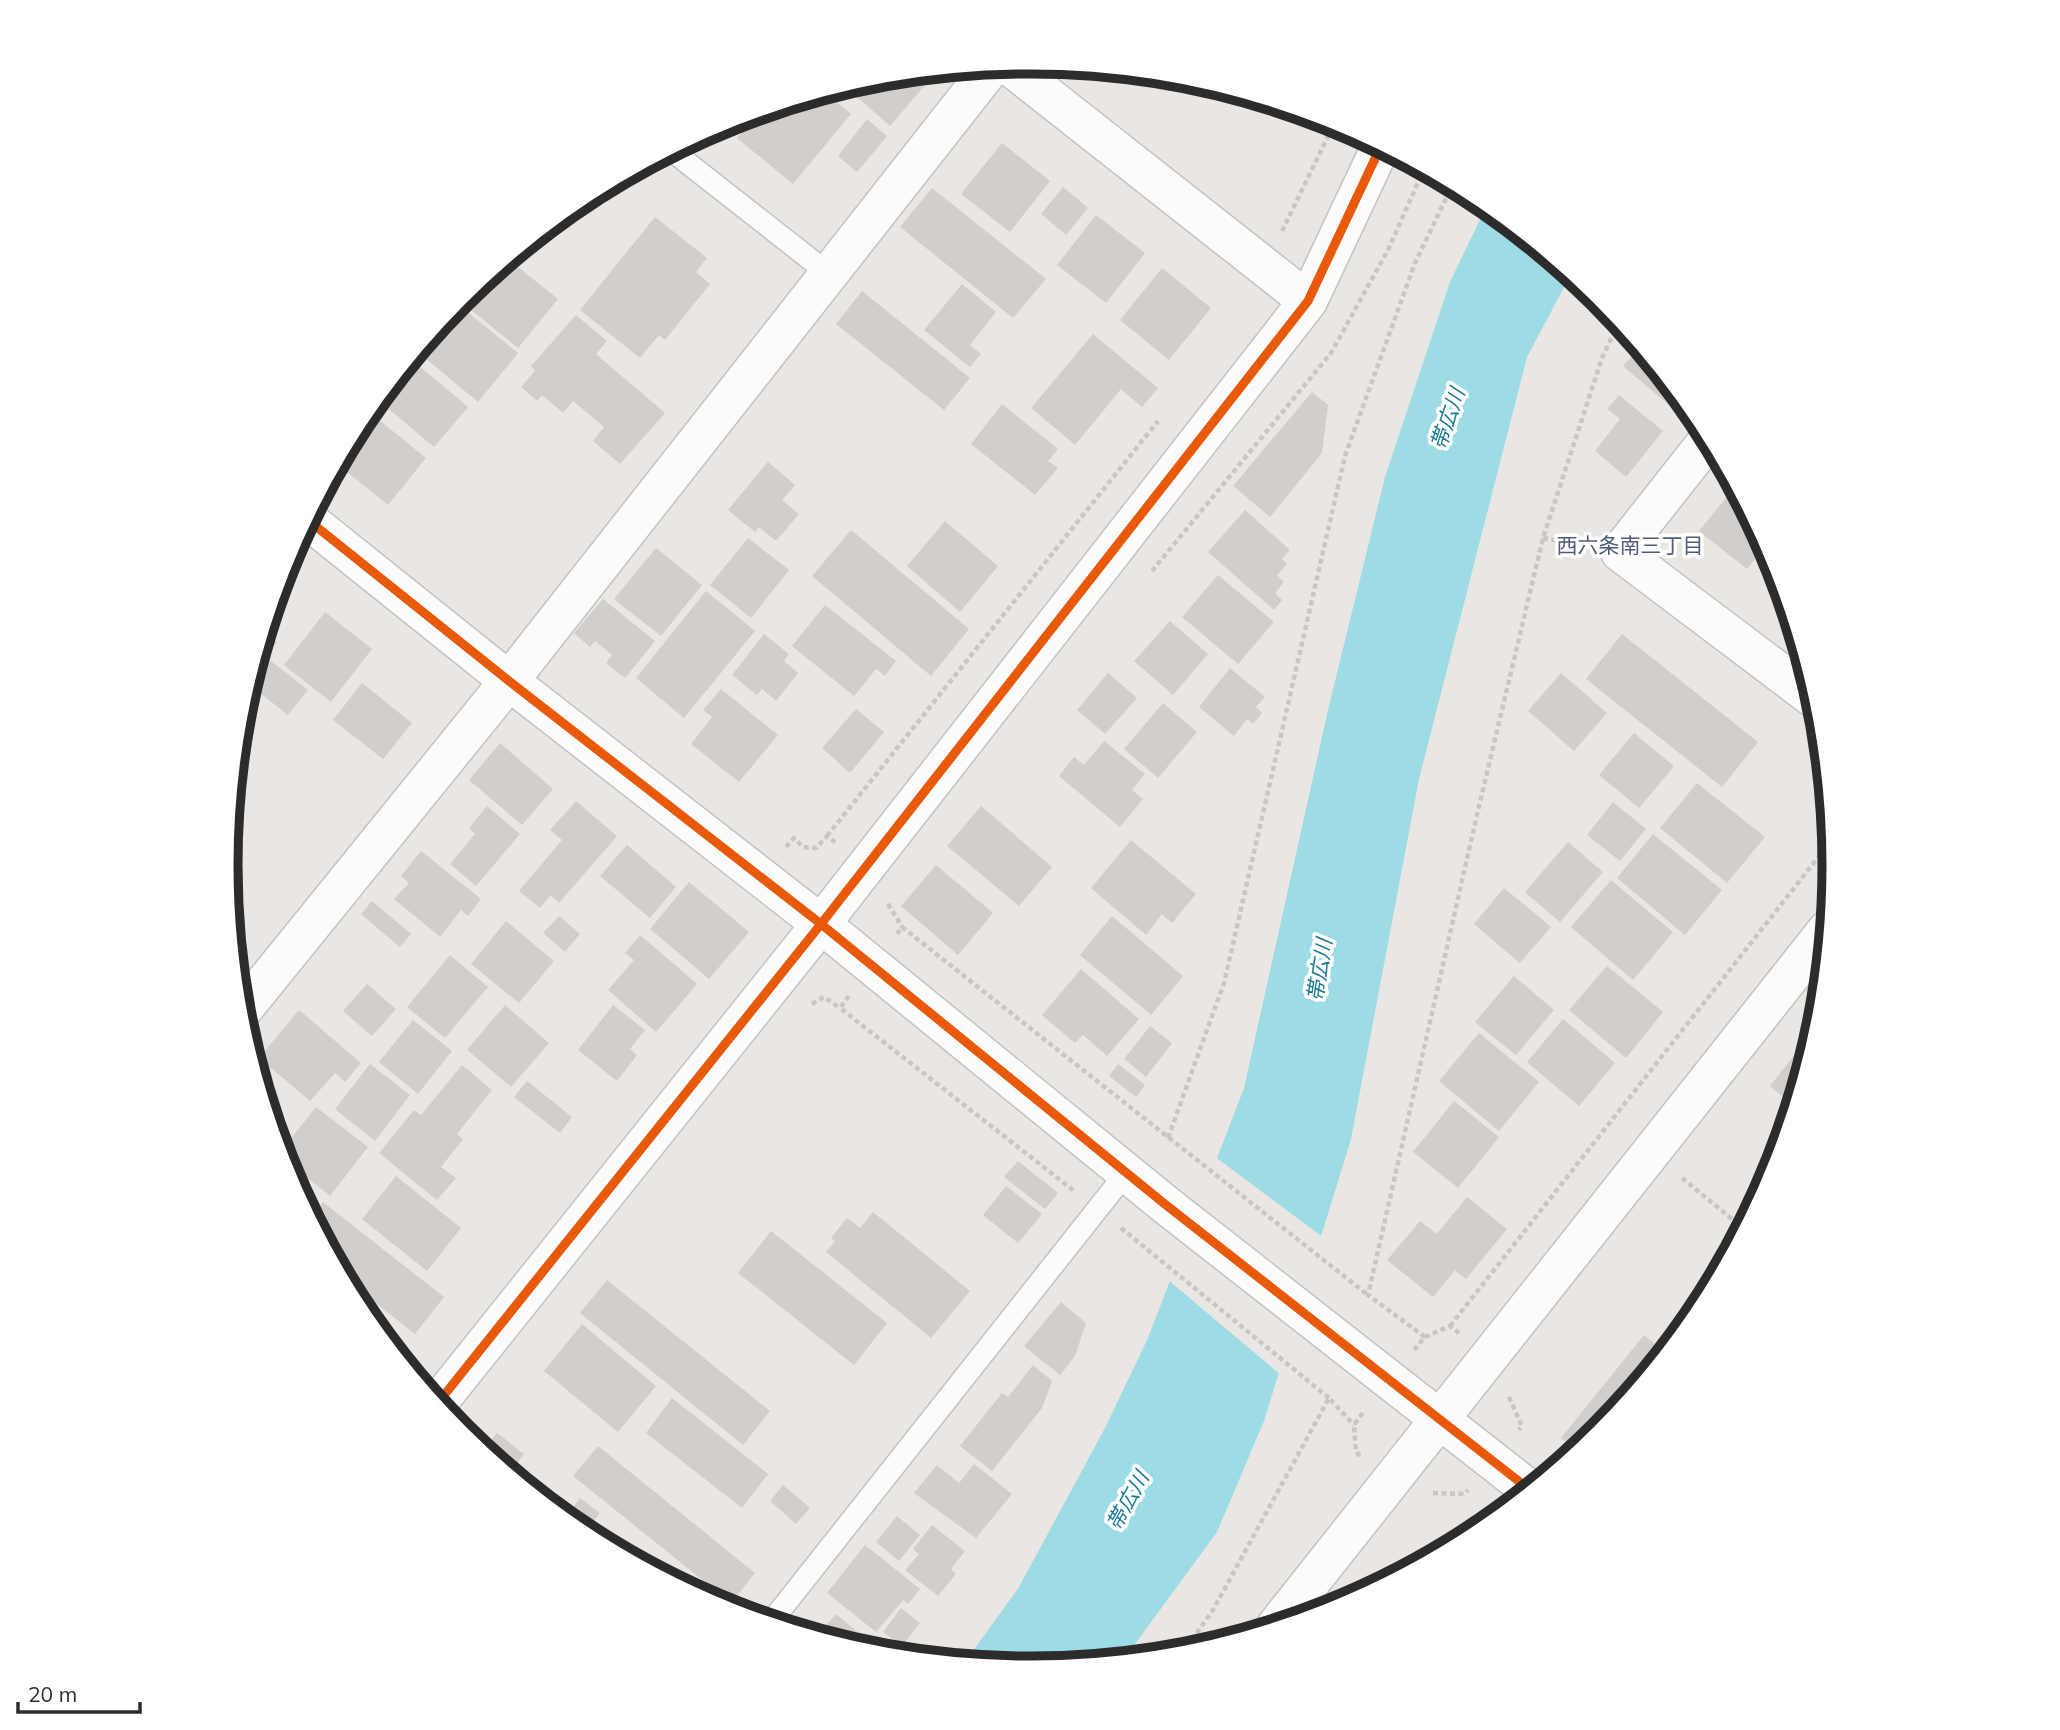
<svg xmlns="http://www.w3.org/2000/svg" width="2060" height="1730" font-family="Mulish,'Noto Sans JP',sans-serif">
<rect width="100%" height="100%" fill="#e9e6e3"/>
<path fill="#9ddce4" d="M1487,205L1571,274L1527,357L1419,779L1351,1139L1264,1421L1217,1532L1124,1659L1030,1669L965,1662L1019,1587L1105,1428L1148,1338L1244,1088L1328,710L1385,477L1450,282Z"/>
<path fill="#e9e6e3" d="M1214,1156L1324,1238L1282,1376L1167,1279Z"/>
<path fill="#d1cecc" d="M1113,69L1116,70L1142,72L1132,85Z
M912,73L926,84L890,126L850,91L859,81L874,77Z
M824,92L851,114L793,184L737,138L758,111Z
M867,119L887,136L857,172L838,156Z
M1002,143L1050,181L1010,232L961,194Z
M1063,187L1088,208L1066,235L1041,214Z
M932,188L1046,279L1013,318L900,227Z
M1096,215L1145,253L1106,303L1057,265Z
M655,217L707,258L696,272L710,284L665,340L659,335L640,358L580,310Z
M508,259L558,299L518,348L459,300Z
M1162,268L1211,308L1169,360L1120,320Z
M962,284L996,312L970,345L981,354L970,367L924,330Z
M862,291L970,378L944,410L836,324Z
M455,305L457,308L441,328L438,326Z
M465,310L518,353L478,402L425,358Z
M576,315L607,341L596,354L665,413L620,464L593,441L604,427L573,401L563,413L542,395L537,401L521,387L535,371L531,366Z
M1093,334L1158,388L1142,407L1121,389L1075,445L1031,408Z
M1640,347L1684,401L1676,411L1623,366Z
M412,360L468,407L434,447L378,400Z
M1312,392L1328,405L1322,453L1270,517L1233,486Z
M1619,395L1663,431L1626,477L1595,451L1620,419L1607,409Z
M1002,404L1058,449L1048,461L1058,468L1035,495L971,444Z
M368,411L426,458L388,505L337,464Z
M768,462L795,485L782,500L799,514L776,541L759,527L755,532L728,510Z
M1735,487L1766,545L1747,569L1699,531Z
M1245,510L1290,550L1282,559L1287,564L1277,575L1284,582L1275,593L1282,600L1274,610L1208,552Z
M945,521L998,566L960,612L907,566Z
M851,530L969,629L931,676L812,576Z
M748,538L789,570L751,618L710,585Z
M656,548L702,585L661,636L614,599Z
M1218,575L1274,622L1238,664L1182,617Z
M706,591L755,631L684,718L636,678Z
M603,599L655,641L625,678L606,663L612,655L595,641L590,647L574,633Z
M825,605L896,661L885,676L876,669L854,696L792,646Z
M325,612L372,649L331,702L284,665Z
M1170,621L1208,654L1173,695L1134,661Z
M265,633L277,642L253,672Z
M764,634L789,654L784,661L798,673L776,701L762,689L757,695L732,675Z
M1622,634L1758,742L1722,787L1586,679Z
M271,661L308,690L288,715L251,686Z
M1230,668L1265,697L1256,707L1262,713L1253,724L1247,719L1234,736L1199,707Z
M1108,673L1137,698L1105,734L1077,710Z
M1561,673L1607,713L1574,751L1528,711Z
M362,683L412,723L383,759L333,720Z
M721,689L778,735L739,782L691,744L712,717L703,710Z
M1163,703L1197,732L1158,778L1124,749Z
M856,709L884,732L850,773L822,748Z
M1634,733L1674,766L1639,808L1599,775Z
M1104,741L1145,774L1132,790L1143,799L1120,827L1059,776L1074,757L1084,765Z
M500,743L553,789L522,825L469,780Z
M1697,783L1765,837L1727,883L1660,828Z
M576,801L617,836L559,903L551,895L540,908L519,891L562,840L550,830Z
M1613,802L1646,829L1620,861L1587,835Z
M487,806L520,834L476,886L450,864L475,834L469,828Z
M981,806L1052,867L1019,906L947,846Z
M1653,834L1722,890L1685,935L1617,878Z
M1131,840L1196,894L1172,923L1162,914L1146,935L1091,888Z
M1568,842L1603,872L1560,922L1525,892Z
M627,845L676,887L650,918L600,876Z
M421,851L481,899L468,916L461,910L440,937L394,899L409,883L401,876Z
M936,865L993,913L958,955L901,906Z
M1611,880L1673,932L1633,980L1571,927Z
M689,882L749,932L709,979L650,929Z
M1504,888L1551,927L1520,963L1474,924Z
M372,901L411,934L400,947L361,914Z
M559,916L580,934L565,952L543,933Z
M1112,916L1183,976L1151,1015L1080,955Z
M506,921L554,961L519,1003L471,964Z
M640,935L697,984L656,1032L608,990L634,960L625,953Z
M450,955L488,987L445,1038L407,1007Z
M1607,966L1663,1012L1626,1058L1569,1010Z
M1081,969L1139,1019L1107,1056L1083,1035L1075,1043L1042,1015Z
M1514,976L1554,1010L1516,1055L1475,1022Z
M367,984L396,1009L372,1036L343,1011Z
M505,1005L549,1043L511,1087L467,1050Z
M613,1005L645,1030L630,1049L637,1055L617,1081L578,1050Z
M299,1010L361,1063L345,1082L335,1073L310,1101L259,1058Z
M1563,1019L1615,1063L1579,1106L1527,1062Z
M413,1020L452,1051L418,1094L379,1062Z
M1150,1026L1172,1043L1146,1077L1124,1059Z
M1479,1033L1539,1082L1499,1131L1439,1081Z
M1799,1049L1808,1056L1793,1105L1770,1086Z
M370,1064L410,1095L375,1141L335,1109Z
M1118,1064L1145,1085L1136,1097L1109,1076Z
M462,1065L492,1090L457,1134L463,1139L441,1167L456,1178L437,1200L379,1153L414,1110L421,1115Z
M527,1081L572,1117L560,1133L514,1097Z
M1454,1101L1499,1137L1458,1188L1413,1152Z
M316,1107L368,1147L330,1196L283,1158L281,1151Z
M1018,1161L1058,1193L1045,1209L1004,1177Z
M289,1175L311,1192L303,1202L298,1192Z
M396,1176L461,1228L427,1271L362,1219Z
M1006,1186L1042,1214L1018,1243L983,1215Z
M1467,1197L1507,1229L1466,1279L1455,1270L1433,1297L1387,1260L1420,1221L1437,1234Z
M323,1202L444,1297L415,1334L344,1278L311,1217Z
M873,1212L970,1291L931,1338L826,1252L835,1241L831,1238L847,1218L860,1228Z
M771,1231L887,1323L854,1365L738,1273Z
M607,1280L770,1411L743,1445L580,1313Z
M1061,1302L1086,1323L1075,1356L1060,1375L1024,1346Z
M373,1324L404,1348L398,1356L373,1325Z
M582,1324L656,1386L618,1432L544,1371Z
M1644,1335L1665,1352L1598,1434L1577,1451L1561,1438Z
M1033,1365L1052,1381L1042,1408L992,1471L960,1446L1002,1393L1008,1397Z
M672,1398L768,1474L742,1508L646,1433Z
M497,1433L524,1454L510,1473L483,1451Z
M598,1446L755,1573L731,1603L573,1476Z
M974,1464L1012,1494L976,1538L914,1493L937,1465L959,1483Z
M783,1485L810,1508L796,1524L770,1501Z
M540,1490L570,1512L580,1498L600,1513L584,1534L536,1495Z
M897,1516L920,1535L899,1561L876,1542Z
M932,1525L965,1551L951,1569L956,1574L938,1596L905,1570L919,1554L913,1549Z
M865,1545L920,1589L908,1604L903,1600L876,1632L827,1593Z
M676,1570L719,1604L718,1605L669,1579Z
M901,1608L920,1623L902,1646L883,1632Z
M836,1614L875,1646L870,1652L807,1633L816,1622L824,1628Z"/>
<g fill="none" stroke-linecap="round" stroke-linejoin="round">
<g stroke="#c4c3c3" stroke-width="24">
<path id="lane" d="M671,150L829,274
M771,1622L1126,1173"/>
</g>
<g stroke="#c4c3c3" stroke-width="41">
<path id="street" d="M1007,64L1308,301
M1709,439L1620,552L1816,700
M241,1012L509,681L993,65
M437,1404L821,924L1308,301L1381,146"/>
</g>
<g stroke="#c4c3c3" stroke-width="41">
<path id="secondary" d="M308,520L509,681L821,924L1166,1205L1530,1490
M1276,1626L1827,930"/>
</g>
<path stroke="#c7c7c6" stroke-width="4.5" stroke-dasharray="5 3.5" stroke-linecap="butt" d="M1282,231L1335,122
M1543,538L1580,545
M1152,571L1331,353L1388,250L1424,169
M827,836L1158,421
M786,847L794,838L803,847L816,848L827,836L835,842
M888,904L902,927
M897,934L902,927L1368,1295
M849,996L840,1008L1073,1190
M812,1004L824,997L840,1008
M1168,1138L1224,983L1345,456L1415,263L1453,184
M1682,1178L1743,1228
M1121,1228L1329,1398
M1450,1326L1831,841
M1425,1337L1450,1326L1459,1333
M1414,1350L1425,1337L1368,1295L1476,819L1543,538L1602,358L1619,322
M1509,1397L1522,1426L1519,1430
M1360,1456L1356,1452L1354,1425L1364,1411
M1433,1493L1464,1494L1468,1490
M1182,1654L1213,1610L1329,1398L1354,1425"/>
<use href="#lane" stroke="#fcfbfb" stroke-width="21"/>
<use href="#street" stroke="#fcfbfb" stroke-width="38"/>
<use href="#secondary" stroke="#fcfbfb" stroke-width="38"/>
<g stroke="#fff" stroke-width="13">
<path id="cycleway" d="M308,520L509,681L821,924L1166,1205L1530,1490
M437,1404L821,924L1308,301L1381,146"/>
</g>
<use href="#cycleway" stroke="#e8590c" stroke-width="9"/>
</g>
<g text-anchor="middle" stroke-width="7" stroke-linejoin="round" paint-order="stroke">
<g font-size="21" font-style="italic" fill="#197a93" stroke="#fff">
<text transform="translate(1448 419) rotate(-71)" y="7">帯広川</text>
<text transform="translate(1320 970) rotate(-81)" y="7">帯広川</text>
<text transform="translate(1128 1501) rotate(-61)" y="7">帯広川</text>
</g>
<g font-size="21" fill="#505d79" stroke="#fff">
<text x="1630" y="553">西六条南三丁目</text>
</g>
</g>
<path d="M0 0H2060V1730H0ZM1029 74H1031A791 791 0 0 1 1822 865V865A791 791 0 0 1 1031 1656H1029A791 791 0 0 1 238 865V865A791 791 0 0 1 1029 74Z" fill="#fff" fill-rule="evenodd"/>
<path fill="none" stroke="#2c2c2c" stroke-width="9" d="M1029 74H1031A791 791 0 0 1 1822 865V865A791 791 0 0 1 1031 1656H1029A791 791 0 0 1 238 865V865A791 791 0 0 1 1029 74Z"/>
<path d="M18 1702v10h122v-10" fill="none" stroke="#2c2c2c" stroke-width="3.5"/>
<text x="28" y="1702" font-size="21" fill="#2c2c2c" stroke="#ffffff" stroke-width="5" paint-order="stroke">20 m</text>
</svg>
